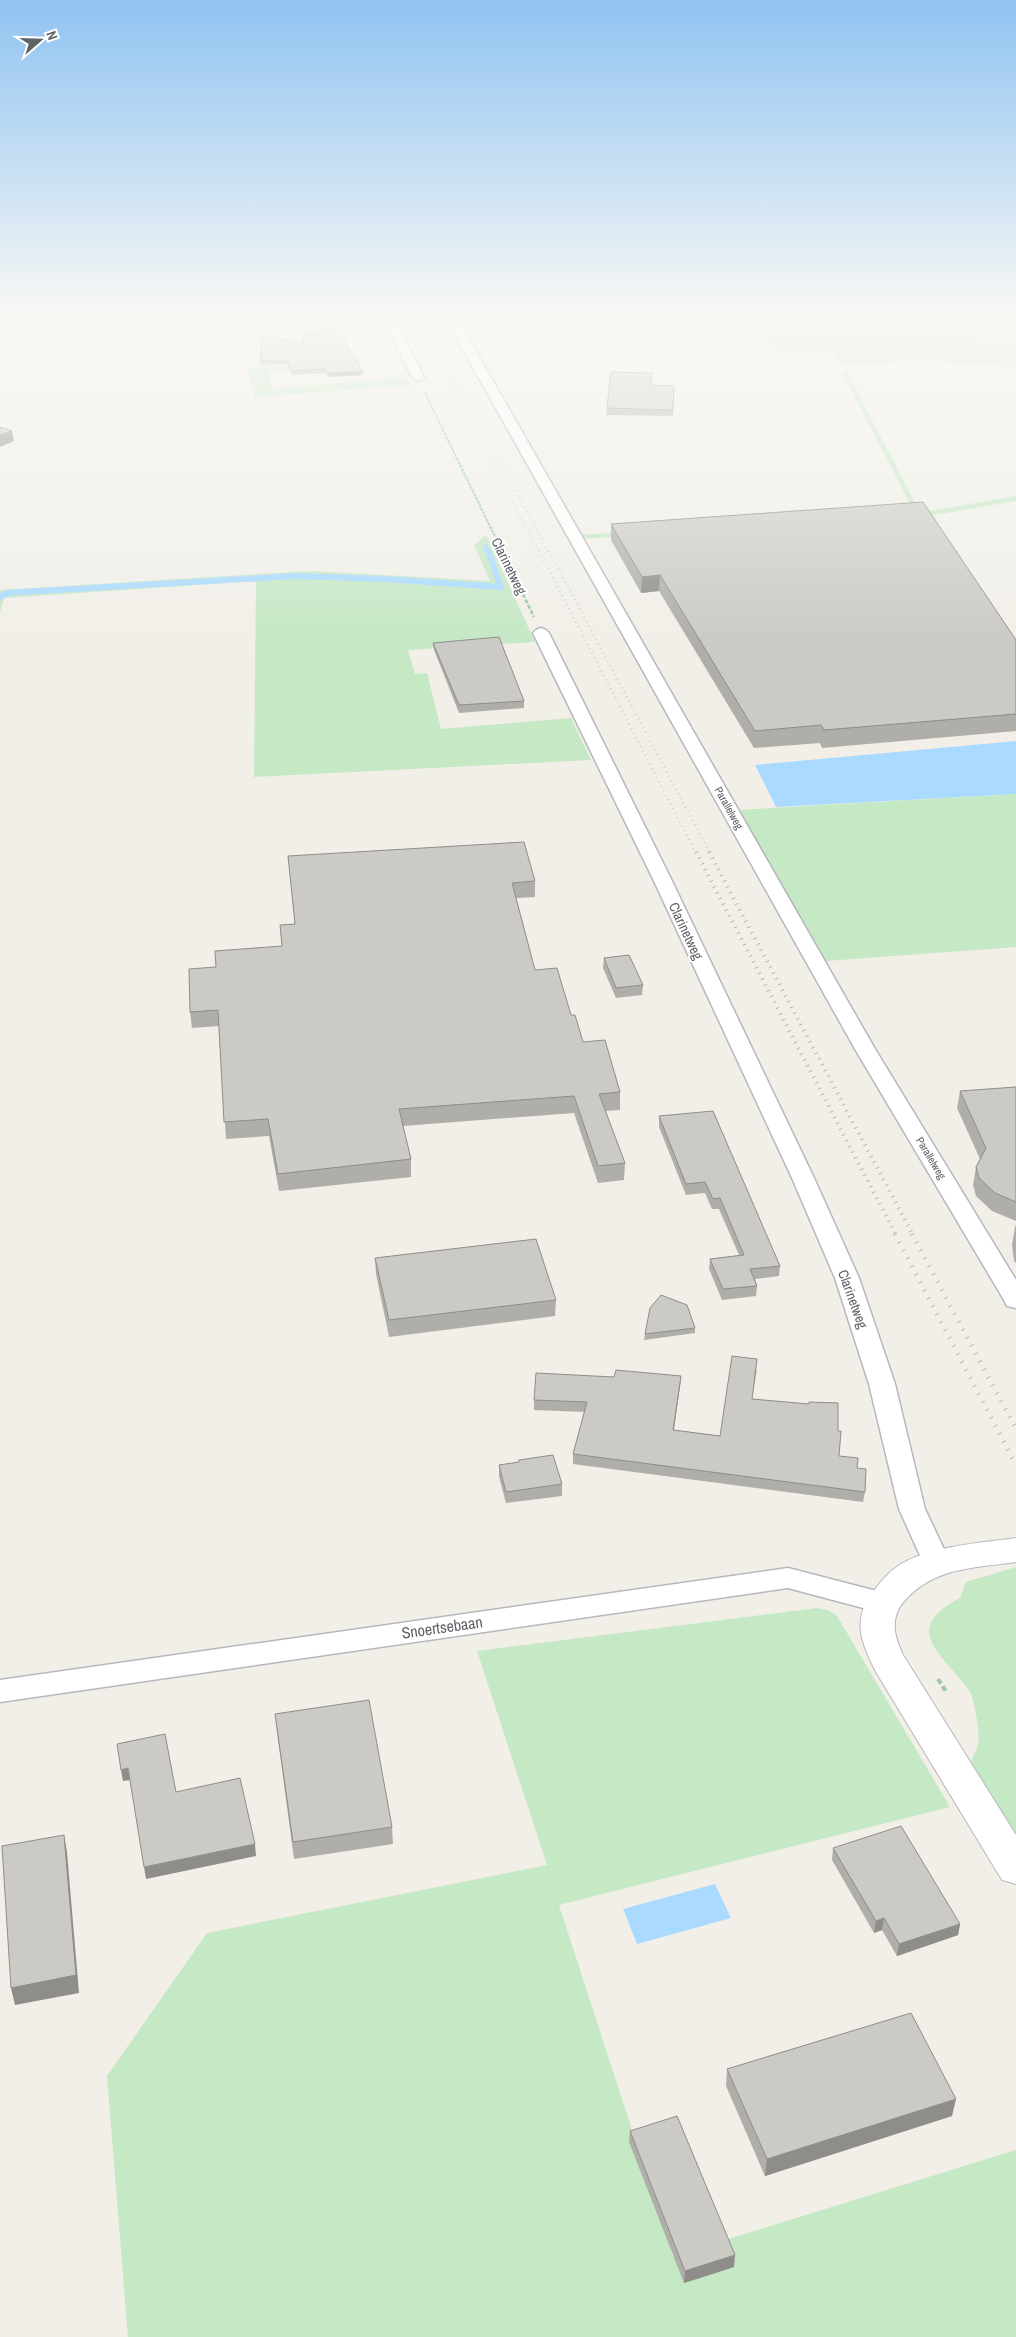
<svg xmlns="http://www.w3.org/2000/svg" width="1016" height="2337" font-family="'Archivo Narrow',sans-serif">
<rect width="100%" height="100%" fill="#f1efe8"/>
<path fill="#c5e8c5" d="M63,315H216L264,320L380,315L386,328L347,333L192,341L0,333V326L56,328L68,316Z
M889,315H925L936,334L967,333L992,343L1015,342L1005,324H1016V367L924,360L840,365L831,349L778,353L760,335L745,336L741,333L820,329L821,331H894Z
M301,363L308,368L268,372L273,389L408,377L412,385L255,397L246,367Z
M841,371H847L916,505H911Z
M1016,496V501L928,516L581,539L579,535L924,512Z
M486,535L535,642L408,650L415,674L427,673L441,729L571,718L591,760L254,777L256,581L4,598L0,612V590L311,571L490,581L474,545Z
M1016,794V947L826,961L738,810Z
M1016,1567V1834L971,1762C973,1756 977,1750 978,1744C981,1737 974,1698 970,1692C946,1656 897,1631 960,1598L966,1582Z
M817,1608L828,1610L837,1616L950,1807L559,1905L673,2256L1016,2150V2337H128L107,2076L207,1933L547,1865L477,1651Z"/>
<path fill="#aadaff" d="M1016,741V794L776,807L755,765Z
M715,1884L731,1918L637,1944L623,1909Z"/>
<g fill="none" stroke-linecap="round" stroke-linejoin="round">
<path stroke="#aadaff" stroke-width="5" d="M486,547L488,553"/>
<path stroke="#aadaff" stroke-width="6" d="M0,597L6,593L295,576L384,579L501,587L488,551"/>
<g stroke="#b5b8bc" stroke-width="3">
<path id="minor" d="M382,315H393L424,377L422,380L418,381L412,377Z
M500,315H561L556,318L473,324L465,328V332L875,1049L1016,1280V1308L1007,1306L1004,1300L855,1049L453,332L456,324L471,318Z
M541,628L546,630L549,633L672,881L814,1178L859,1278L895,1384L925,1509L951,1564L947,1571L937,1574L927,1571L899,1509L869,1384L835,1278L792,1178L654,881L533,633L536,630Z
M788,1568L892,1595L896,1602L892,1609L882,1613L788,1588L0,1702V1680Z"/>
</g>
<g stroke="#b5b8bc" stroke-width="2">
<path id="tertiary" d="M1016,1538V1562C975,1568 936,1567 906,1599C890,1616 893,1634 903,1655L1016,1835V1884L1002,1880L876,1672C860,1640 851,1618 876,1588C882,1580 889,1572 898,1566C928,1546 980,1543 1016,1538Z"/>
</g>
<path stroke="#9cc7a9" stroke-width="2" stroke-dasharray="3 1" stroke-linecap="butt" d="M208,315C258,325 306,328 356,315
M425,393L503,553"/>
<path stroke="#9cc7a9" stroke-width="2.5" stroke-dasharray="4 2" stroke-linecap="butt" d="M502,551L534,617"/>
<path stroke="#9cc7a9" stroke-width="4" stroke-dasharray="5.5 3" stroke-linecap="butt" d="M938,1679L947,1693"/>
<use href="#minor" fill="#fff" fill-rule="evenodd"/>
<use href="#tertiary" fill="#fff" fill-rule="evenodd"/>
<path stroke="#b6b7b8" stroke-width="2" stroke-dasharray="0.5 4" stroke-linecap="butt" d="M415,315L539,553
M432,332L549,553"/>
<path stroke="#b6b7b8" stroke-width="2.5" stroke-dasharray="0.5 4.5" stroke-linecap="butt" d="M539,551L696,853
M549,551L710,853"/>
<path stroke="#b6b7b8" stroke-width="4" stroke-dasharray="1 5.5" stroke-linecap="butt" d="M696,852L896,1235
M709,852L913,1235"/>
<path stroke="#b6b7b8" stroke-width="4.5" stroke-dasharray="1 8" stroke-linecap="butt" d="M895,1234L1016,1465
M912,1234L1016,1429"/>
</g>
<path fill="#afaea9" d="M710,316H914H901L904,320L903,326L830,330L828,327H819L810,317L720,323Z
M973,316H1016V324H980Z
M302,334L363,371V375L328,377L326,373L292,375L287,364L260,365V361L304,343L302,338Z
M651,385L674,386L673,416L606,415L607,408Z
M611,524L1016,640V731L822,748L820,743L754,748L659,591L641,593L611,540Z
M433,643L524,701V708L459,713L434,650Z
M288,856L535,881V897L516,898L535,970L571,1015L583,1042L620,1092V1110L605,1111L625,1163L624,1180L598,1183L574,1113L403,1126L411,1159V1177L279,1191L269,1136L226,1139L219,1026L192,1028L190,1012L216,967L282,946L280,925L295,924Z
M604,958L643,985L642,995L616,998L603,968Z
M1016,1087V1221L992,1211L976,1196L973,1185L976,1167L980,1159L957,1108L960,1091Z
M659,1116L780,1266L779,1276L755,1279L757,1286L756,1296L722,1300L709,1269L710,1259L739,1255L719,1209H712L705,1193L686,1195L659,1127Z
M1016,1224V1263L1014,1261L1012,1245L1015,1227Z
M375,1258L556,1300L555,1316L389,1337L376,1274Z
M695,1328V1333L644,1340L645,1334Z
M757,1369L752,1399L809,1404V1402L838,1431L839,1456L857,1468L865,1492L863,1502L573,1464V1454L585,1412L534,1410V1400L614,1377L681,1376L680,1386L674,1430L720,1436Z
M519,1460L562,1484V1496L506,1503L499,1477V1465L519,1462Z
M275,1714L392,1827L393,1844L294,1859L277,1732Z
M833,1848L960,1924L958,1935L897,1956L882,1930L874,1933L832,1860Z
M727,2069L952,2116L765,2176L726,2086Z
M630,2131L734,2267L684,2283L629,2142Z"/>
<path fill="#8f8d8a" d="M741,316H810V317L720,323V317Z
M363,371V375L328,377V373Z
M12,431L14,441L0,447V435Z
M660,575L659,591L641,593L642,577Z
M681,1376L680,1386L672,1441L673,1430Z
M128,1768L130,1780L123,1781L121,1770Z
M64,1835L67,1852L79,1993L15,2005L11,1988Z
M255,1844L256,1856L146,1879L144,1867Z
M884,1918L882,1930L874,1933L876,1921Z
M960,1924L958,1935L897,1956L899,1944Z
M956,2099L952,2116L765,2176L767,2159Z
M735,2255L734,2267L684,2283L685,2271Z"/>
<path fill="#cccac5" stroke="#8f8d8a" d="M718,316H741L720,317Z
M815,316H901L904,320L831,324L829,321H820Z
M979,316H1016V318L981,319Z
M339,332L363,371L328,373L326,369L292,371L287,361H260L262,335L306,343L302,334Z
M611,372L652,373L651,385L674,386L673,410L607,408Z
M0,427L12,431L0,435Z
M923,502L1016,640V714L824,730L821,725L755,731L660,575L642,577L611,524Z
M499,637L524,701L459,705L433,643Z
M524,842L535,881L512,883L535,970L557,968L571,1015H575L583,1042L605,1040L620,1092L599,1094L625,1163L598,1166L574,1096L399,1109L411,1159L278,1174L268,1119L224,1122L218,1010L190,1012L189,969L216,967L215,951L282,946L280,925L295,924L288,856Z
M629,955L643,985L616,988L604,958Z
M1016,1087V1202L995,1193L979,1178L976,1167L986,1148L960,1091Z
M713,1111L780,1266L750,1269L757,1286L723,1289L710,1259L744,1255L720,1198L713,1199L705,1182L686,1184L659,1116Z
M536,1239L556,1300L389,1320L375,1258Z
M661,1295L687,1305L695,1328L645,1334L650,1308Z
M732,1356L757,1359L752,1399L809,1404V1402L838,1403V1431H841L839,1456L858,1458L857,1468L866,1469L865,1492L573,1454L587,1402L534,1400L536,1373L614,1377L616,1370L681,1376L673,1430L720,1436Z
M553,1455L562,1484L506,1492L499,1465L519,1462V1460Z
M369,1700L392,1827L293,1842L275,1714Z
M165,1734L176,1792L240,1778L255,1844L144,1867L128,1768L121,1770L117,1744Z
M901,1826L960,1924L899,1944L884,1918L876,1921L833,1848Z
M64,1835L76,1975L11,1988L2,1846Z
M911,2013L956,2099L767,2159L727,2069Z
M677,2116L735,2255L685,2271L630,2131Z"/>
<linearGradient id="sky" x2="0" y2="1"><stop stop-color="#8fc3f1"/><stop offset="0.49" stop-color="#f9f8f5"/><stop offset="1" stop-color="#f9f8f5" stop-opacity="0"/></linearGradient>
<rect width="1016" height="643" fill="url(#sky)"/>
<g text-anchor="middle" stroke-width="4" stroke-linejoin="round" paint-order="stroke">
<g font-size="11" fill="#5f6368" stroke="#fff">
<text transform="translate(729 808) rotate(61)" y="4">Parallelweg</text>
<text transform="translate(931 1158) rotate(59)" y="4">Parallelweg</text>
</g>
<g font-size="14" fill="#5f6368" stroke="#fff">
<text transform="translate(509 566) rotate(64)" y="5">Clarinetweg</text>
<text transform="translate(686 931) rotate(65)" y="5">Clarinetweg</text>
<text transform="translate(853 1299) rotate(70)" y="5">Clarinetweg</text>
</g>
<g font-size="16" fill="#5f6368" stroke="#fff">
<text transform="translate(442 1627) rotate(-8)" y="6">Snoertsebaan</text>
</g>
</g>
<g transform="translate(40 40) rotate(70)" stroke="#ffffff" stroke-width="4" paint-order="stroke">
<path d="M0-4L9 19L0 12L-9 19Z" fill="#5f6368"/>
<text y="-8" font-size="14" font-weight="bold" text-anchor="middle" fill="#5f6368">N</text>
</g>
</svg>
